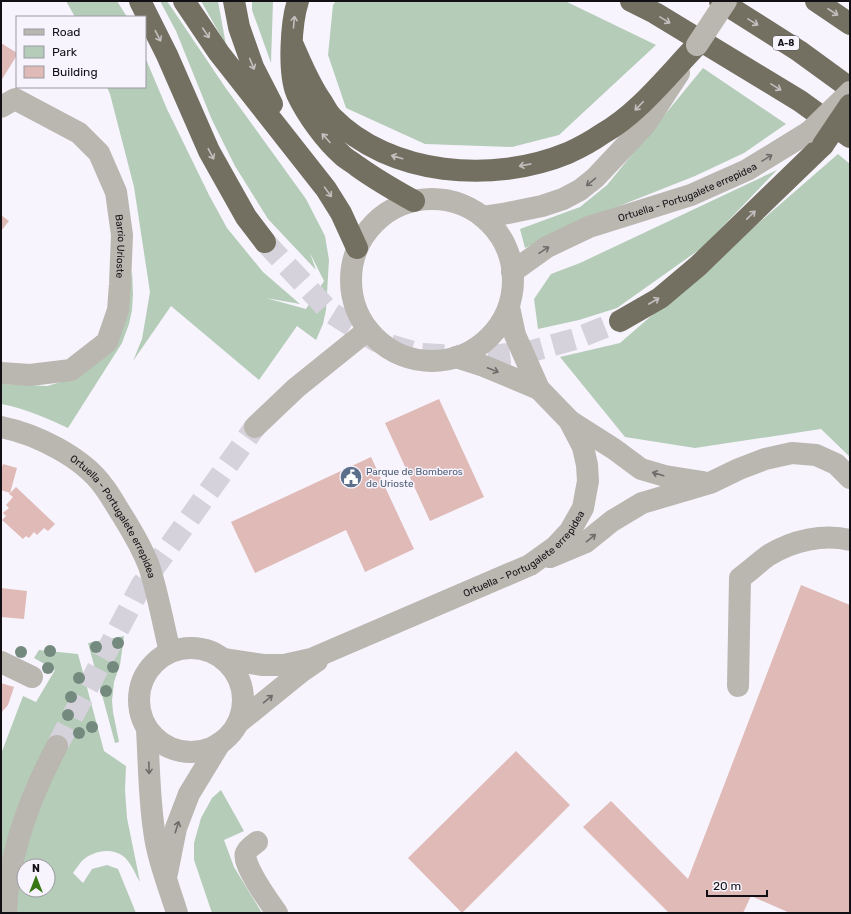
<svg xmlns="http://www.w3.org/2000/svg" width="851" height="914" font-family="Rubik,sans-serif">
<rect width="100%" height="100%" fill="#f7f4fe"/>
<path fill="#b5ccb8" fill-rule="evenodd" d="M66,1H117L127,17H75Z
M160,1H167L225,87L306,199L325,236L329,260L326,310L323,324L316,340L297,326L259,380L171,306L133,361L142,339L150,292L134,187L110,94L107,87H145V57L167,109L209,195L227,228L263,272L300,304L266,298L306,309L324,281L310,253L316,270L268,219L235,166L212,120L176,31Z
M201,1H218L226,45Z
M252,1H273L271,63L252,10Z
M336,1H565L656,45L559,135L512,147L425,144L346,108L328,55L333,5Z
M703,68L786,124L744,153L695,176L609,210L525,248L520,229L580,207L607,185Z
M838,154L850,164V457L821,429L695,448L625,437L560,357L620,343Z
M777,170L703,247L617,308L579,320L538,329L534,299L551,274L580,263Z
M132,271L133,294L132,310L129,324L122,343L68,428C46,418 24,408 1,404V384L47,386L75,378L123,327Z
M124,636L120,665L114,682L112,701L113,712L119,742L115,743L88,643Z
M39,650L78,654L104,751L126,766L125,790L127,818L140,882C135,874 131,862 123,856C111,847 92,851 82,861C79,864 76,869 73,873L83,883L92,869L107,865L118,869L136,913H1V754L23,696L36,702L55,670L34,658ZM24,866H48V890H24Z
M221,790L244,831L224,840L234,867L262,913H212L194,860V843L201,818L212,798Z"/>
<path fill="#dfbab6" d="M1,43L17,53V55L1,81Z
M1,215L9,221L1,231Z
M439,399L484,497L430,521L385,423Z
M371,457L414,549L365,572L346,530L255,573L231,522Z
M3,464L17,468L10,493L1,490V469Z
M16,487L55,524L48,531L44,528L37,535L34,532L29,538L26,536L23,539L2,520L6,516L3,513L9,508L6,505L13,497L9,494Z
M801,585L850,605V913H790L751,896L743,913H669L583,827L611,801L688,879Z
M1,588L27,591L24,619L1,617Z
M1,683L14,687L8,705L1,713Z
M516,751L570,805L462,913L408,858Z"/>
<g fill="none" stroke-linecap="round" stroke-linejoin="round">
<path stroke="#d5d2db" stroke-width="22" stroke-dasharray="22 11" stroke-linecap="butt" d="M57,746L141,586L255,427"/>
<path stroke="#d5d2db" stroke-width="22" stroke-dasharray="22 11" stroke-linecap="butt" d="M265,242L330,312L376,341L420,354L483,357L532,351L575,339L620,321"/>
<g stroke="#b9b7b0" stroke-width="22">
<path id="s1" d="M1,107L15,99L79,133L99,153L116,192L122,235L120,284L118,310L107,342L71,370L30,375L1,373"/>
<circle cx="432" cy="280" r="81"/>
<path d="M483,217L503,214L542,206L563,199L580,190L595,178L645,125L679,73"/>
<path id="s2" d="M512,272L547,247L589,227L691,195L747,170L809,132"/>
<path d="M456,357L484,366L539,389"/>
<path d="M570,421L614,449L641,469L665,476L703,482"/>
<path id="s3" d="M1,427C36,434 83,457 104,487C111,496 116,506 122,515C132,531 142,548 149,566C158,594 163,623 170,652"/>
<path d="M255,427L296,388L368,330"/>
<path d="M550,557L586,542L612,521L642,503L710,483L739,469L765,459L792,453L816,455L836,464L850,478"/>
<circle cx="191" cy="700" r="52"/>
<path id="s4" d="M223,659L263,665H284L311,659L530,565L555,547L570,531L583,508L588,481L587,465L583,447L569,420L539,389L515,335L509,307"/>
<path d="M1,662L32,677"/>
<path d="M738,686L740,578C750,571 759,562 769,555C792,541 824,533 850,540"/>
<path d="M238,723L301,672L317,661"/>
<path d="M147,729C149,763 149,797 154,830C157,857 169,887 177,913"/>
<path d="M257,842C253,845 248,848 246,853C241,863 270,903 277,913"/>
<path d="M167,873L176,828L189,794L220,743"/>
<path d="M6,913C8,854 30,797 57,746"/>
</g>
<path stroke="#747061" stroke-width="22" d="M140,1L167,55L209,151L246,217L265,242
M184,1L219,53L326,189L341,213L357,248
M234,1L239,27L253,67L272,104
M298,1C291,22 288,73 297,94C307,115 325,140 342,155C346,159 352,162 357,166C375,179 394,190 414,201
M631,1L655,13L800,101L850,137
M720,1L799,51L850,88
M816,1L850,24
M292,43C301,63 309,84 322,102C325,107 328,113 332,117C390,176 493,184 568,153C579,148 592,141 602,134C639,113 668,75 697,45
M620,321L660,298L698,266L823,145"/>
<path stroke="#b9b7b0" stroke-width="22" d="M697,45L726,1
M809,132L850,92"/>
<path stroke="#747061" stroke-width="22" d="M823,145L850,105"/>
</g>
<g fill="#748a7e">
<circle cx="118" cy="643" r="6"/>
<circle cx="96" cy="647" r="6"/>
<circle cx="50" cy="651" r="6"/>
<circle cx="21" cy="652" r="6"/>
<circle cx="113" cy="667" r="6"/>
<circle cx="48" cy="668" r="6"/>
<circle cx="79" cy="678" r="6"/>
<circle cx="106" cy="691" r="6"/>
<circle cx="71" cy="697" r="6"/>
<circle cx="68" cy="715" r="6"/>
<circle cx="92" cy="727" r="6"/>
<circle cx="79" cy="733" r="6"/>
</g>
<defs><path id="oneway-shaft" d="M-6 0H5M1.5-3L5.5 0L1.5 3" fill="none" stroke-width="1.6" stroke-linecap="round" stroke-linejoin="round"/></defs>
<g stroke="#c3bfbf">
<use href="#oneway-shaft" transform="translate(833 12) rotate(33)"/>
<use href="#oneway-shaft" transform="translate(665 20) rotate(31)"/>
<use href="#oneway-shaft" transform="translate(294 22) rotate(-85)"/>
<use href="#oneway-shaft" transform="translate(753 22) rotate(32)"/>
<use href="#oneway-shaft" transform="translate(206 33) rotate(56)"/>
<use href="#oneway-shaft" transform="translate(158 36) rotate(63)"/>
<use href="#oneway-shaft" transform="translate(252 64) rotate(68)"/>
<use href="#oneway-shaft" transform="translate(776 87) rotate(31)"/>
<use href="#oneway-shaft" transform="translate(639 106) rotate(134)"/>
<use href="#oneway-shaft" transform="translate(326 138) rotate(-132)"/>
<use href="#oneway-shaft" transform="translate(211 154) rotate(62)"/>
<use href="#oneway-shaft" transform="translate(397 157) rotate(-164)"/>
<use href="#oneway-shaft" transform="translate(525 165) rotate(170)"/>
<use href="#oneway-shaft" transform="translate(328 192) rotate(54)"/>
<use href="#oneway-shaft" transform="translate(751 215) rotate(-44)"/>
<use href="#oneway-shaft" transform="translate(654 301) rotate(-30)"/>
</g>
<g stroke="#6e6c6a">
<use href="#oneway-shaft" transform="translate(767 158) rotate(-32)"/>
<use href="#oneway-shaft" transform="translate(591 182) rotate(141)"/>
<use href="#oneway-shaft" transform="translate(544 250) rotate(-34)"/>
<use href="#oneway-shaft" transform="translate(493 370) rotate(22)"/>
<use href="#oneway-shaft" transform="translate(658 474) rotate(-164)"/>
<use href="#oneway-shaft" transform="translate(591 538) rotate(-39)"/>
<use href="#oneway-shaft" transform="translate(268 699) rotate(-40)"/>
<use href="#oneway-shaft" transform="translate(149 768) rotate(88)"/>
<use href="#oneway-shaft" transform="translate(177 827) rotate(-73)"/>
</g>
<defs>
<g id="civic-disc" transform="scale(1.15)"><circle r="9.5" fill="#5c6f8a" stroke="#f7f4fe"/><path d="M-.6-6.5H3V-4.5H.6V-3L4-1V1h2V6H-6V1h2V-1L-.6-3ZM-1.2 2.5V6h2.4V2.5Z" fill="#fff"/></g>
</defs>
<g fill-rule="evenodd">
<use href="#civic-disc" x="351" y="477"/>
</g>
<g text-anchor="middle" stroke-width="3" stroke-linejoin="round" paint-order="stroke">
<rect fill="#f7f4fe" stroke="#57545b" stroke-width="1" x="773" y="36" width="26" height="14" rx="3"/>
<g font-size="9" font-weight="bold" fill="#121015">
<text x="786" y="46">A-8</text>
</g>
<g font-size="10" fill="#121015" stroke="#f7f4fe">
<text dy="4" stroke="none"><textPath href="#s2" startOffset="194">Ortuella - Portugalete errepidea</textPath></text>
<text dy="4" stroke="none"><textPath href="#s1" startOffset="214">Barrio Urioste</textPath></text>
<text dy="4" stroke="none"><textPath href="#s3" startOffset="151">Ortuella - Portugalete errepidea</textPath></text>
<text dy="4" stroke="none"><textPath href="#s4" startOffset="329">Ortuella - Portugalete errepidea</textPath></text>
</g>
<g font-size="10" fill="#4e5e75" stroke="#f7f4fe" text-anchor="start">
<text x="366" y="475">Parque de Bomberos<tspan x="366" dy="12">de Urioste</tspan></text>
</g>
</g>
<rect width="851" height="914" fill="none" stroke="#121015" stroke-width="4"/>
<rect x="16" y="16" width="130" height="72" fill="#f7f4fe" stroke="#9b99a1"/>
<rect x="24" y="29" width="20" height="6" fill="#b9b7b0" stroke="#9b99a1"/>
<text x="52" y="36" font-size="12" fill="#121015">Road</text>
<rect x="24" y="46" width="20" height="12" fill="#b5ccb8" stroke="#9b99a1"/>
<text x="52" y="56" font-size="12" fill="#121015">Park</text>
<rect x="24" y="66" width="20" height="12" fill="#dfbab6" stroke="#9b99a1"/>
<text x="52" y="76" font-size="12" fill="#121015">Building</text>
<g transform="translate(36 878)"><circle r="19" fill="#f7f4fe" stroke="#9b99a1"/>
<path d="M0-3L7 15L0 10L-7 15Z" fill="#387611"/>
<text y="-6" font-size="11" font-weight="bold" text-anchor="middle" fill="#121015">N</text>
</g>
<path d="M707 890v6h60v-6" fill="none" stroke="#121015" stroke-width="2"/>
<text x="713" y="890" font-size="12" fill="#121015" stroke="#f7f4fe" stroke-width="3" paint-order="stroke">20 m</text>
</svg>
